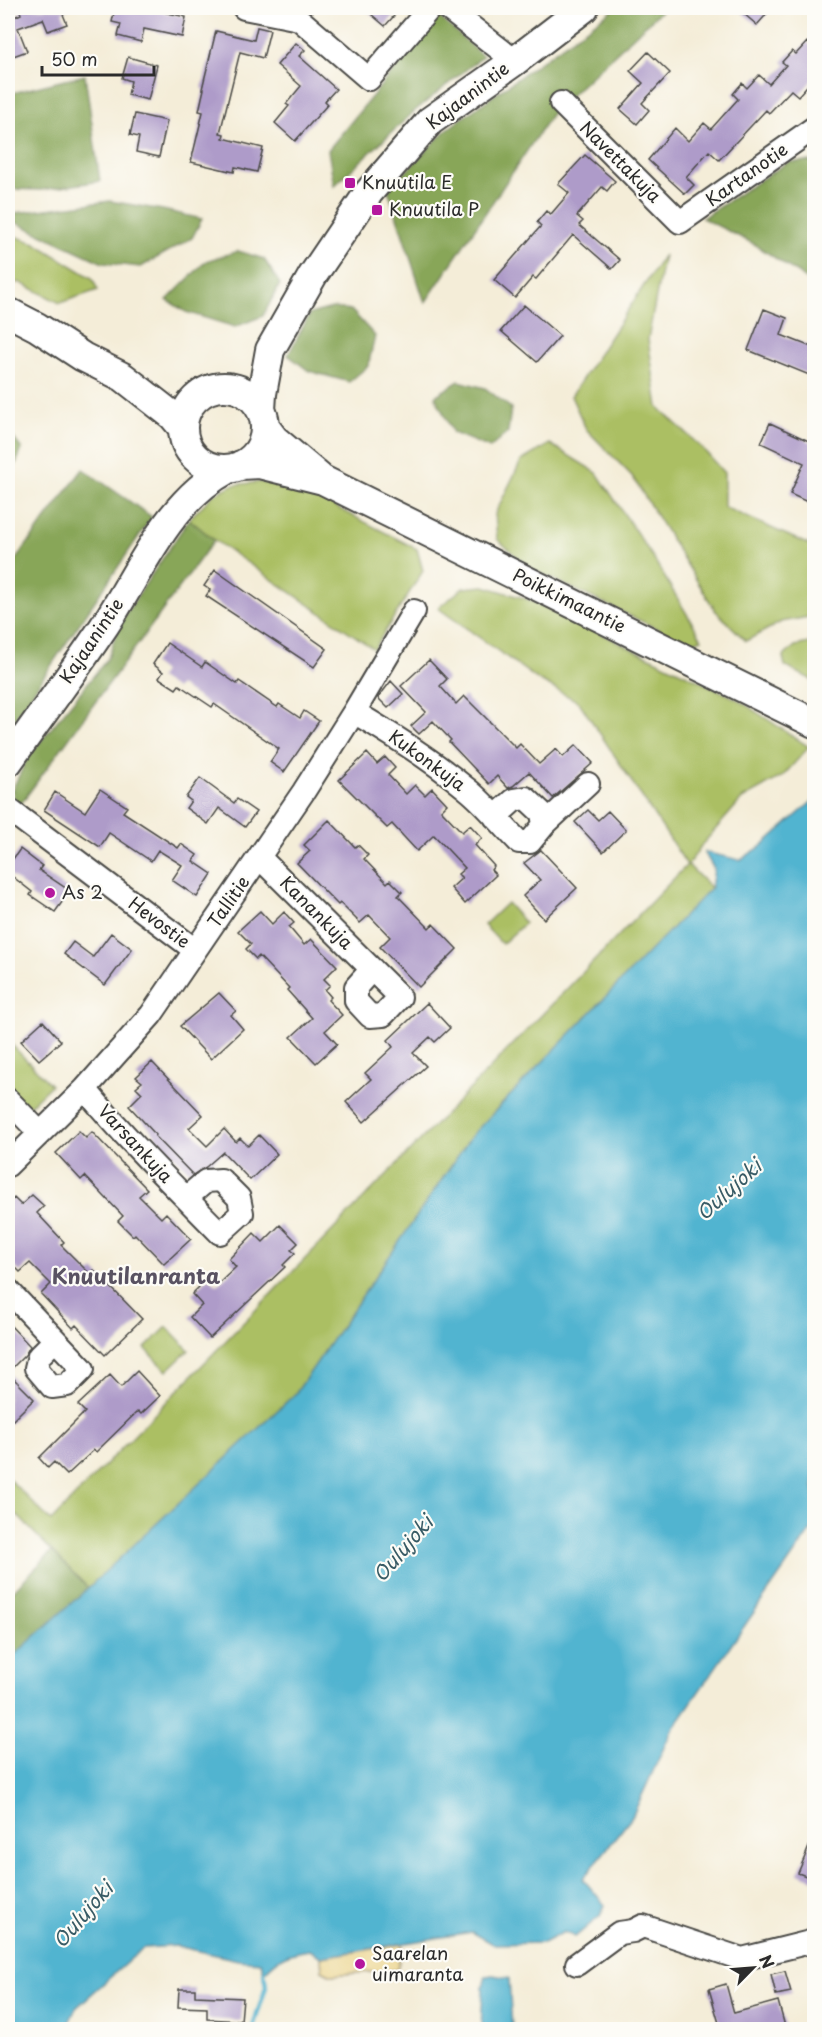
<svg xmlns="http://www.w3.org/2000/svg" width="822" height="2037" font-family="'Playpen Sans',sans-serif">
<rect width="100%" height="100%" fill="#fdfcf7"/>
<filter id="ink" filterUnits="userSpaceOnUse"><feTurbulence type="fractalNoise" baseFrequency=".0167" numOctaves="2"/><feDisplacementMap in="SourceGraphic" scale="12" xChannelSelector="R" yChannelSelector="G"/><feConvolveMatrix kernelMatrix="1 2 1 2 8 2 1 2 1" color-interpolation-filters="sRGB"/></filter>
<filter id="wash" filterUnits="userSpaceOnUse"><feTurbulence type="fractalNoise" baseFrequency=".008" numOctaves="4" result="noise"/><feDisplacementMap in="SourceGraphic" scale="24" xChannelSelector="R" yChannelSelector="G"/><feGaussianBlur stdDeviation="1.35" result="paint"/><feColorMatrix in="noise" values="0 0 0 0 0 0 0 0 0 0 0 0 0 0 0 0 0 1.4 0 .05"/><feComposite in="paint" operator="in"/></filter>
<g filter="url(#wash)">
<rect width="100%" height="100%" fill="#f4edd8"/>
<path fill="#abbf63" stroke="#6b7547" stroke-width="1.5" d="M8,234L35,243L92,278L98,290L60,303L19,282L8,286Z
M664,255L648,339L658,407L703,449L724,473V507L814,547V616L781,622L746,641L715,610L632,476L586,429L571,396Z
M550,444L597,473L652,556L702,639L689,644L530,568L497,539L495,514L521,461Z
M261,482L301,489L417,549L423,571L374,649L214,540L189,519L213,495L232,485Z
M484,586L533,601L737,699L809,747L783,776L742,799L701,846L688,865L711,888L473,1134L296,1393L88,1588L8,1506V1478L51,1521L687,865L579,702L540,681L438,608L463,588Z
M814,642V681L785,666L783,657L795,646Z
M507,903L525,923L502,944L484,925Z
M8,1041L51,1085L26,1109L8,1090Z
M167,1327L189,1350L167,1371L145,1348Z"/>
<path fill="#88a659" stroke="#5a6842" stroke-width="1.5" d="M615,8H664L553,112L425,303L388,190L446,130Z
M438,16L483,56L416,110L334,186L328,150Z
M85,75L100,181L42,190L8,189V94Z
M814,161V284L754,244L702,218L788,162Z
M110,201L163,210L202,219L192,238L141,267L103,263L8,219V214Z
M238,251L264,259L280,284L263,316L235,327L186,312L167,300L206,261Z
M332,308L351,310L375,336L368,366L349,382L309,371L288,355L310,314Z
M459,381L485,388L511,408L508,432L490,448L453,433L435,396Z
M8,431L22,449L8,483Z
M83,469L152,517L8,729V570Z
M189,519L214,540L17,809L12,790L28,757L108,658L120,622Z
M52,1551L88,1588L8,1661V1596Z"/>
<path fill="#eeda9e" stroke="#8c8264" stroke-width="1.5" d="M403,1944L397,1970L331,1975L322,1970L321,1957Z"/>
<path fill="#51b4d0" stroke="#3e707e" stroke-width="1.5" d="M814,800V1526L672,1730L632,1817L583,1879L605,1905L600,1916L575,1937L564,1932L543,1943L493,1944L472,1932L321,1957L310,1950C289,1953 279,1956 264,1973L261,1962L238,1960L177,1946L143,1948L76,2008L66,2029H8V1661L88,1588L296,1393L473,1134L711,888L714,869L704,852L740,860L759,848Z
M493,1975L509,1978L512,2029H481L483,1987L486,1976Z"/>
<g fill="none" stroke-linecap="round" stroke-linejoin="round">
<path stroke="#51b4d0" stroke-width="4.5" d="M252,2030L266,1987L264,1973"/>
</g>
<g id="blocks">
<path fill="#ae9bc9" d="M8,8H11L14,17L21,14L19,8L70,9L62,12L67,24L48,31L43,19L18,28L27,51L8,58Z
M115,8H149V9L186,17L182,37L144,29L141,42L118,36L121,24L112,22Z
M364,8H401L385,26Z
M737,8H772L757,25Z
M257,27L270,30L263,58L240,52L220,133L224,134L223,138L263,148L257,172L235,167L234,172L191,162L203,112L199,111L204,89H202L216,31L254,40Z
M807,42L814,49V78L798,96L791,90L769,113L766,110L719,160L709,151L686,177L694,185L685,194L648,160L675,128L688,141L704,123L711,129L738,99L733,94L742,83L747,88L759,75L769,84L786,65L782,62L792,51L796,54Z
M296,43L305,50L299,56L336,89L325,101L328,104L295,141L275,123L289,106L286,104L301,86L277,65Z
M648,52L670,73L642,103L649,110L637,124L620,109L643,83L630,71Z
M128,57L157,65L148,100L128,95L131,81L122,78Z
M135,114L167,121L159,157L136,152L139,137L130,135Z
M585,155L615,181L607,191L602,187L577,216L583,221L579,225L620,260L612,269L573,235L536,279L533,277L515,298L494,280L541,226L537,222L546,211L551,214L569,193L558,184Z
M524,305L560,336L537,362L501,331Z
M764,309L787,318L781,335L814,348V377L748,350Z
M770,423L813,443L814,441V505L790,494L804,463L761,443Z
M215,570L327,649L314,667L206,596L210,590L204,586Z
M167,643L202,667L205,662L237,684L239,681L277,707L279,704L300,718L304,711L319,721L284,772L270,762L279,749L214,704L212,707L179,685L176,689L159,678L163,672L153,664Z
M429,660L447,679L440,686L456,704L464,696L516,748L520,744L539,764L556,749L563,757L576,745L593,763L553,798L529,772L513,786L508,788L497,776L489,784L449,742L451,740L433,721L419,734L411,726L426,712L401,686Z
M391,681L403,694L388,708L378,698Z
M367,753L377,764L385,757L395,768L388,775L406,794L415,785L425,795L432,788L447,804L441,810L462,832L470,825L482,838L475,845L494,866L491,870L496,875L465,904L451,888L462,878L458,874L465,868L434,835L417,851L392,824L387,828L339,780Z
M200,778L234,803L237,799L256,812L245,827L219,808L208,824L186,808L191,801L186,797Z
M100,789L127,807L123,812L178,848L181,844L197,855L193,861L212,874L197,897L172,880L182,865L158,850L151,861L109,833L100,847L44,810L55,792L85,812Z
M588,810L598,820L608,811L626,830L603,852L575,822Z
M329,820L355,847L358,845L368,855L364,859L387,883L390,880L402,892L398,896L429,928L433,924L457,949L419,987L380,947L390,937L369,915L360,923L340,903L338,905L297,863L310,851L304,845Z
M20,849L42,866L39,870L70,891L55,912L30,895L32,892L8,873V866Z
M541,850L577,888L544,919L523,896L540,880L524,863Z
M260,911L272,924L284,912L294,923L289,927L304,945L311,939L337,966L324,979L330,985L325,990L331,997L328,1000L342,1015L325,1031L337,1044L316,1063L291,1037L312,1018L287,990L289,988L259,956L256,959L246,949L251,944L238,931Z
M111,933L132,949L105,985L64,954L73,942L93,957Z
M219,993L236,1011L231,1015L243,1029L211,1059L180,1026Z
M427,1003L450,1028L435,1042L430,1037L413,1053L426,1066L364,1122L346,1102L371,1079L365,1073L393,1047L388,1040Z
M43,1021L61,1041L39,1060L21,1041Z
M152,1062L203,1115L189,1128L207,1146L224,1129L236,1142L240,1138L248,1146L259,1135L277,1154L250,1180L223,1152L206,1167L193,1175L155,1136L156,1135L129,1106L142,1093L136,1087L142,1082L136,1077Z
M79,1131L86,1138L92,1132L147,1189L139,1196L161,1218L166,1213L191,1239L164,1264L135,1234L133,1236L118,1221L123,1216L85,1176L81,1180L56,1153Z
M32,1195L44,1206L37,1213L64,1242L61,1245L90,1274L94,1270L142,1319L105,1355L76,1325L73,1328L41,1294L51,1284L30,1263L20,1272L8,1260V1204L14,1198L21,1205Z
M280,1225L298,1243L291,1250L295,1253L283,1265L285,1267L210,1338L190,1317L202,1305L192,1294L209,1277L217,1285L236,1267L229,1259L254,1233L263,1242Z
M8,1323L30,1346L25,1355L8,1372Z
M137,1371L160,1396L141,1414L138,1411L96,1452L94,1450L67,1475L54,1462L48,1468L39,1458L85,1412L78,1405L110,1375L121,1387Z
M8,1373L34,1399L8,1425Z
M814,1835V1879L798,1873Z
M785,1971L791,1992L776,1995L771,1974Z
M726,1984L734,2013L778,2001L786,2030H721L709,1989Z
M179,1989H195V1996L243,1998L241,2021L207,2019V2008L178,2007Z"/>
</g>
</g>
<g filter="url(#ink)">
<use href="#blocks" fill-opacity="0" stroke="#494845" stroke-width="1.5"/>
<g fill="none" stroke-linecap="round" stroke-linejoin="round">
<g stroke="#494845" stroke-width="26">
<path id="minor" d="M244,8L299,19L369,79L430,8
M447,8L515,61
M561,103L680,222L814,128
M354,712C393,735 432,760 467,789C486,804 502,825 519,842H530L544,825L542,813L526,798L514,800L495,817
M8,809L195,950
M544,825L588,784
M260,858L400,997L383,1015L370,1016L356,1001V987L372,969
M85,1089C127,1140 174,1186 220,1233L242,1213L239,1198L221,1180L206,1181L186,1198
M8,1100L40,1133
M8,1165L85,1089L151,1015L304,791L354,712L414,611
M8,1290L83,1369L67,1385L52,1387L36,1368L39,1356L55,1340
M577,1964L619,1933L633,1931L643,1926L742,1959L814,1941"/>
</g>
<g stroke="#494845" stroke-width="32">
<path id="major" d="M8,312L37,327L83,357L123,377L173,416L183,428
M183 428a41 41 0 1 1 82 0a41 41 0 1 1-82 0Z
M261,410L262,394L270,350L313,275L369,192L430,121L515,61L584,8
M265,427L274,439L319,477
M241,465L259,464L323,480L814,723
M8,762C39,718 72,674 103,628C140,573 166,502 228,469"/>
</g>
<use href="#minor" stroke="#fff" stroke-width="22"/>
<use href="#major" stroke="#fff" stroke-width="28"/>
</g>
</g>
<g fill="#b5179e" stroke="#fdfcf7" stroke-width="2">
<rect x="344" y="177" width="12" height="12" rx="3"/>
<rect x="371" y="204" width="12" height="12" rx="3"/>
<circle cx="50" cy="893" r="6"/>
<circle cx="360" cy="1964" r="6"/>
</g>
<g text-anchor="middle" stroke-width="4.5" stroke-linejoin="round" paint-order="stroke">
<g font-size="18" fill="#2b2b2b" stroke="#fdfcf7">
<text transform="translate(468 96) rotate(-37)" y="6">Kajaanintie</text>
<text transform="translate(620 162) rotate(45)" y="6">Navettakuja</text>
<text transform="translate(747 175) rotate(-35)" y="6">Kartanotie</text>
<text transform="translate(569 601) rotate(26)" y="6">Poikkimaantie</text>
<text transform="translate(92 641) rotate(-56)" y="6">Kajaanintie</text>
<text transform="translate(427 761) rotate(36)" y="6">Kukonkuja</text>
<text transform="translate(229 902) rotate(-55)" y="6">Tallitie</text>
<text transform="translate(316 913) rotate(45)" y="6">Kanankuja</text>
<text transform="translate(159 923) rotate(37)" y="6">Hevostie</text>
<text transform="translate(135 1144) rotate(47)" y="6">Varsankuja</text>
</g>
<g font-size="18" fill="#2b2b2b" stroke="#fdfcf7" text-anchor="start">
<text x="362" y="189">Knuutila E</text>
<text x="389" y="216">Knuutila P</text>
<text x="62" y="899">As 2</text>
<text x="372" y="1960">Saarelan<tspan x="372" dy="21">uimaranta</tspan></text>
</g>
<g font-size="20" font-style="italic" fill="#385b65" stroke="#fdfcf7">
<text transform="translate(729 1190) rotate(-42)" y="7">Oulujoki</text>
<text transform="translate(403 1549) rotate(-49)" y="7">Oulujoki</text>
<text transform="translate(83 1915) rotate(-49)" y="7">Oulujoki</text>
</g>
<g font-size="21" font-weight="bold" fill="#595262" stroke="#fdfcf7">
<text x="136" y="1284">Knuutilanranta</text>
</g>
</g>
<rect width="822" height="2037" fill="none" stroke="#fdfcf7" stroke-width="30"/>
<g transform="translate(753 1968) rotate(65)" stroke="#fdfcf7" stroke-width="4.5" paint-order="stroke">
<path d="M0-4.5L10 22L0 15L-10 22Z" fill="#2b2b2b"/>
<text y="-9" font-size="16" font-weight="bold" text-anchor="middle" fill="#2b2b2b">N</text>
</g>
<path d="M42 66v9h112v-9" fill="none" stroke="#2b2b2b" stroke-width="3"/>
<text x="51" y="66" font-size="18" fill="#2b2b2b" stroke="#fdfcf7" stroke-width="4.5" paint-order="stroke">50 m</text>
</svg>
